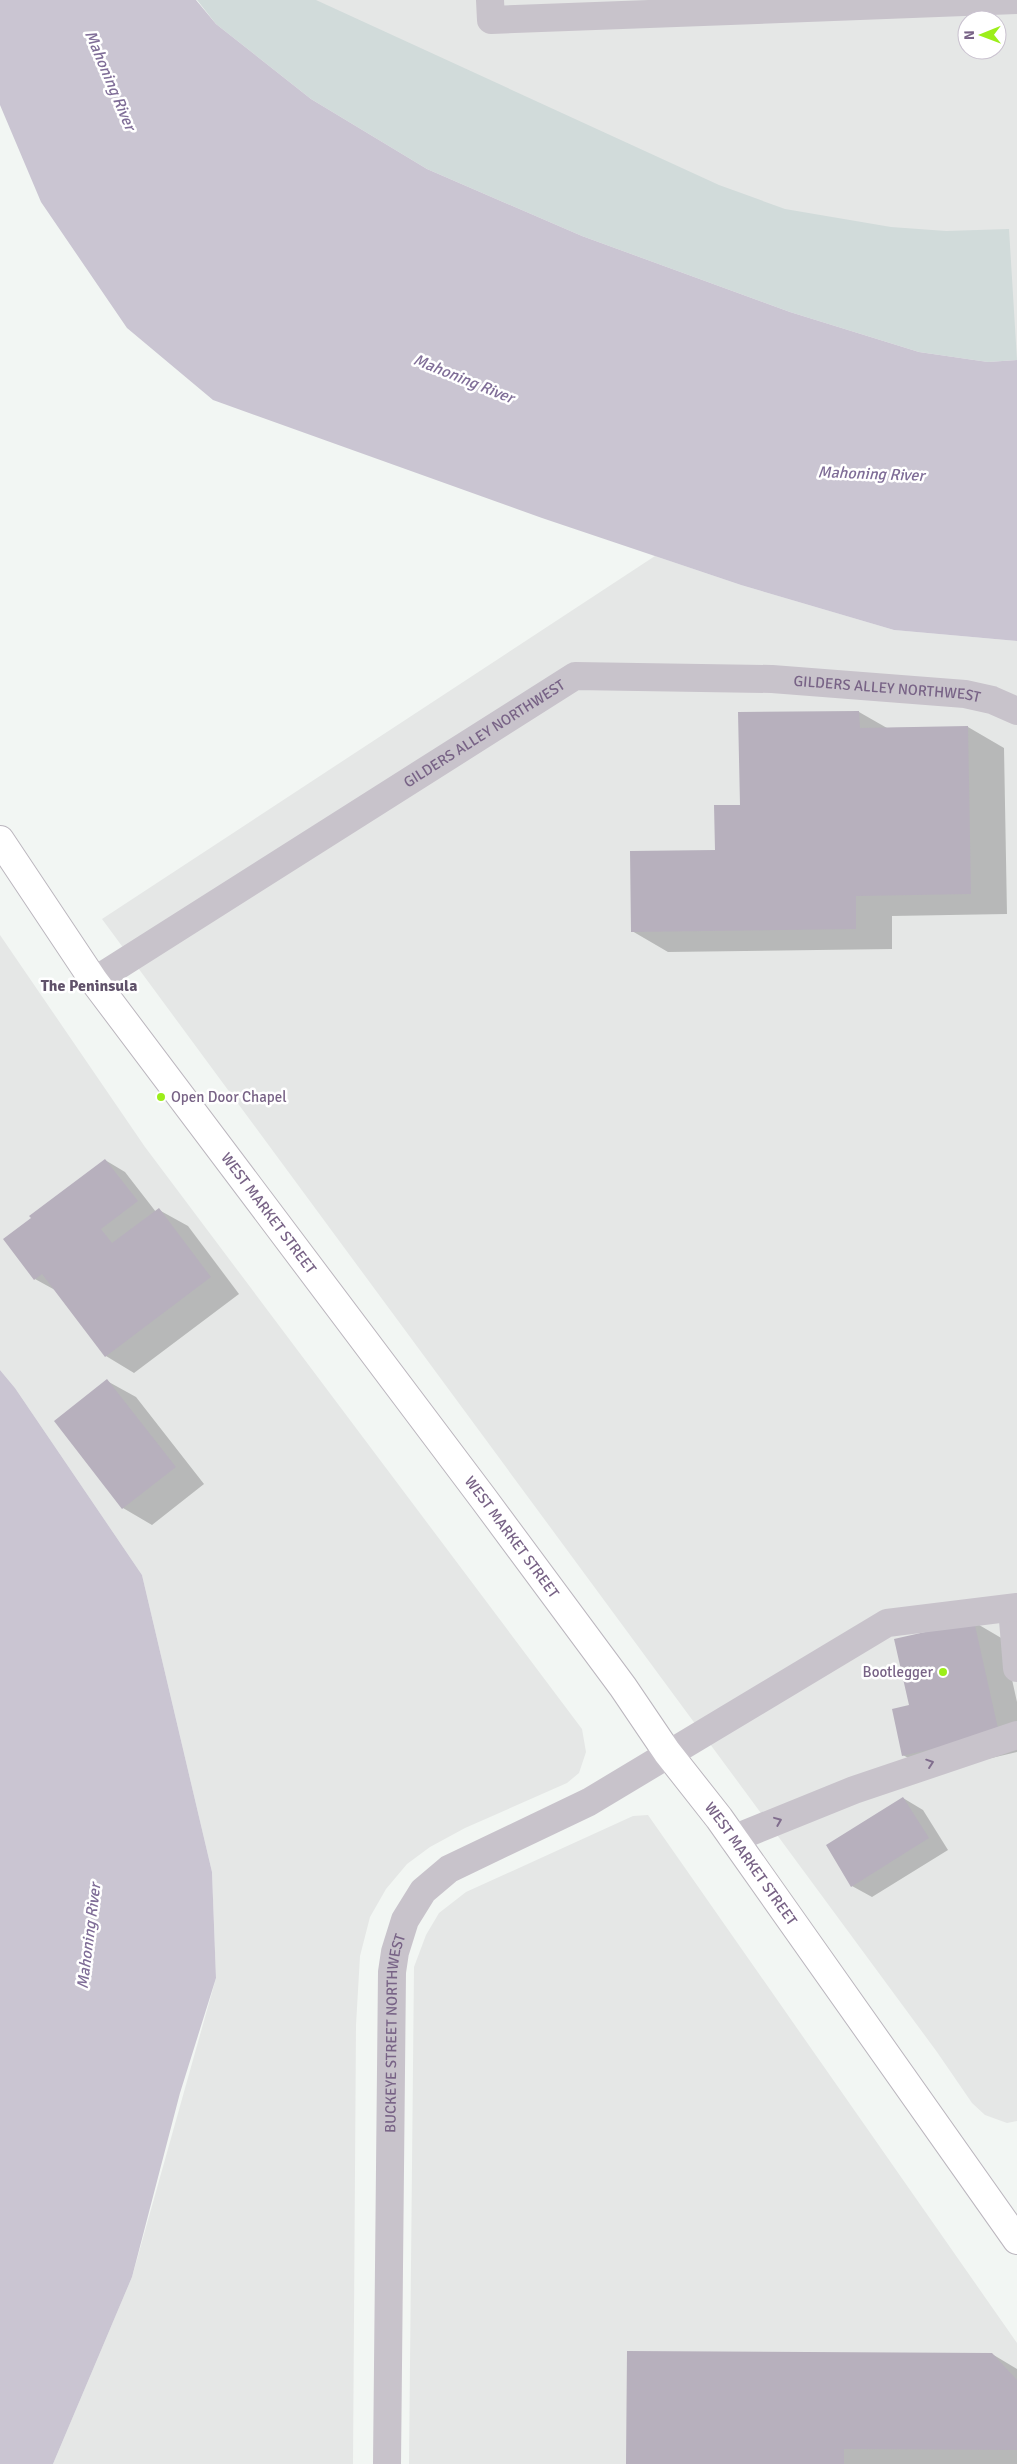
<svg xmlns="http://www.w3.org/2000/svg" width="1017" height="2464" font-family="Signika,sans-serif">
<rect width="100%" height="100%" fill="#f2f6f3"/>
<path fill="#e5e7e6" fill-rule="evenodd" d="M197,0H1017V360ZM967,20H997V50H967Z
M655,556L741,585L894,630L1017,641V2121L1007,2123L985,2115L972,2103L937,2052L102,919Z
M0,935L145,1147L582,1729L586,1752L579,1773L567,1783L465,1828L430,1847L407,1864L386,1889L370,1917L360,1956L356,2025L353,2464H53L132,2277L216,1978L212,1872L142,1575L15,1388L0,1370Z
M648,1815L1017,2343V2464H409L414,1967L426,1935L439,1913L466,1892L633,1816Z"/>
<path fill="#d1dbda" d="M197,0H316L719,185L785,209L891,227L946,231L1009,229L1017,360L988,362L919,352L790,312L582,236L427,169L311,99L216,24Z"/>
<path fill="#cac5d2" d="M0,0H196L216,24L311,99L427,169L582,236L790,312L919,352L988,362L1017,360V641L894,630L741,585L542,518L213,400L127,328L41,202L0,105Z
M0,1370L15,1388L142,1575L212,1872L216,1978L180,2093L132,2277L53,2464H0Z"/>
<path fill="#0003" d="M859,712L887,728L968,727L1004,748L1007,914L892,916V949L668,952L632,931L716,851L741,806Z
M105,1160L125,1172L156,1212L159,1210L188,1226L239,1294L134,1373L106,1356L55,1290L35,1279Z
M107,1381L136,1397L204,1484L152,1525L123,1508Z
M974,1622L1003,1639L1017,1702V1752L932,1772L903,1755L911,1706Z
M903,1798L923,1810L948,1850L872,1897L852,1886Z
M992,2354L1017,2369V2464H627Z"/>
<path fill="#b7b0bd" d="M859,711L860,728L968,726L971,894L856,896V929L631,932L630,851L715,850L714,805H740L738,712Z
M105,1159L138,1201L101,1229L112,1243L159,1208L211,1277L105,1357L42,1274L34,1280L3,1239L31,1218L29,1216Z
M107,1379L176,1467L122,1509L54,1421Z
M974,1621L999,1733L902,1756L892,1709L909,1705L894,1639Z
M903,1797L929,1838L851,1887L826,1845Z
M627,2351L992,2353L1017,2380V2450L844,2449V2464H626Z"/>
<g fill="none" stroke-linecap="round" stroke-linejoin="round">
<g stroke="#bbb6be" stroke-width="30">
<g id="major">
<path id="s3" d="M0,840L94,981L483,1498L623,1687L667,1752L719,1818L1017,2240"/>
</g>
</g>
<g stroke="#c8c3cb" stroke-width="28">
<path d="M490,0L491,20L1017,0"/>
<path id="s1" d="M94,981L575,676L772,679L965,694L992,700L1017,711"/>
<path d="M1012,1608L1017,1668"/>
<path d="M733,1839L854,1790L1017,1735"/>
<path id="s2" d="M387,2464L392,1972L395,1952L405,1920L423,1891L449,1869L589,1802L887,1623L1017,1607"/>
</g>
<use href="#major" stroke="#fff" stroke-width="28"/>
</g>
<defs><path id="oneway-chevron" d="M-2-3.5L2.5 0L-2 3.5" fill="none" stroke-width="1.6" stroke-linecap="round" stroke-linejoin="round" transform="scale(1.25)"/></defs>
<g stroke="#806d8d">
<use href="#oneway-chevron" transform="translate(930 1763) rotate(-19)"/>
<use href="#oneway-chevron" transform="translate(778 1821) rotate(-22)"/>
</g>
<g fill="#9cee1a" stroke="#fff" stroke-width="2">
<circle cx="161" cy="1097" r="5"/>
<circle cx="943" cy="1672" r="5"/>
</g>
<g text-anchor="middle" stroke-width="5" stroke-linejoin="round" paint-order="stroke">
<g font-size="15" fill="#786386" stroke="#fff">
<text dy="5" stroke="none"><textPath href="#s1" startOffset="882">GILDERS ALLEY NORTHWEST</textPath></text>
<text dy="5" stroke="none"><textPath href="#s1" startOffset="462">GILDERS ALLEY NORTHWEST</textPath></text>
<text dy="5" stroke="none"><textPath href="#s3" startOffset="460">WEST MARKET STREET</textPath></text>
<text dy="5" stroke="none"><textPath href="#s3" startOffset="865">WEST MARKET STREET</textPath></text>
<text dy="5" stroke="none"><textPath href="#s3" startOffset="1270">WEST MARKET STREET</textPath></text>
<text dy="5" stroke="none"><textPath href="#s2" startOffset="431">BUCKEYE STREET NORTHWEST</textPath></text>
</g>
<g font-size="15" fill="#786386" stroke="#fff" text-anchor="start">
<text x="171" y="1102">Open Door Chapel</text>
<text x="933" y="1677" text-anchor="end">Bootlegger</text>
</g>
<g font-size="16" font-style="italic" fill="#7f6d97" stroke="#fff">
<text transform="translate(111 80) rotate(67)" y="6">Mahoning River</text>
<text transform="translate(464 378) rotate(22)" y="6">Mahoning River</text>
<text transform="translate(871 473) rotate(2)" y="6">Mahoning River</text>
<text transform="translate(88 1936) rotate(-83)" y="6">Mahoning River</text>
</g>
<g font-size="16" font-weight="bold" fill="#60526a" stroke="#fff">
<text x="89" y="991">The Peninsula</text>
</g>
</g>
<g transform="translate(982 35) rotate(269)"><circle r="24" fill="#ffffff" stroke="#c9c1cf"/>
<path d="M0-4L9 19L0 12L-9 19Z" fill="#9cee1a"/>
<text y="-8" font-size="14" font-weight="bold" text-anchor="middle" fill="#786386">N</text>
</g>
</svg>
